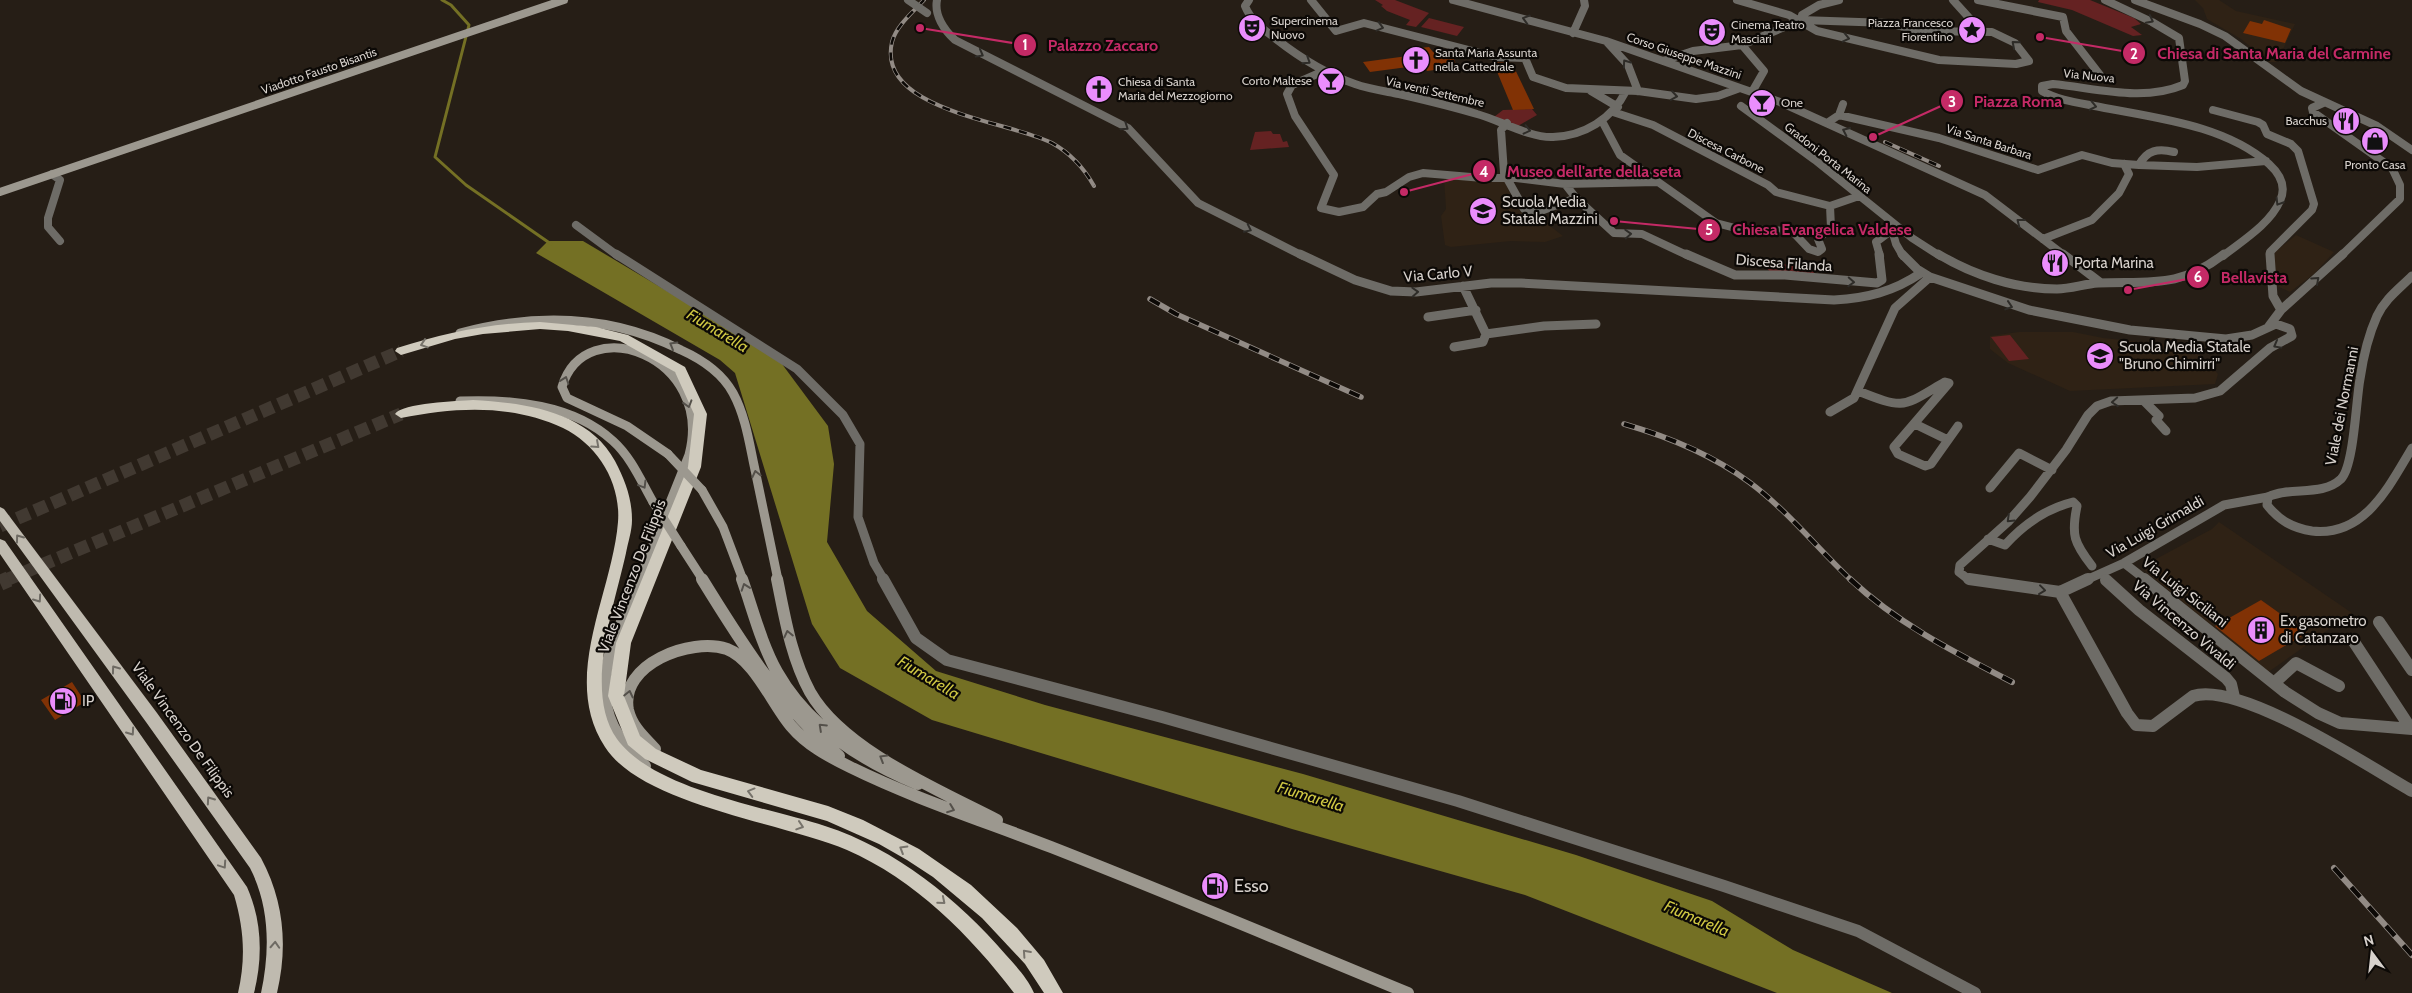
<svg xmlns="http://www.w3.org/2000/svg" width="2412" height="993" font-family="Cabin,sans-serif">
<rect width="100%" height="100%" fill="#261e16"/>
<path fill="#2f2215" d="M2195,0H2219L2236,11L2295,24L2277,62H2269L2241,39L2207,19L2203,8Z
M1444,178L1505,182L1518,209L1523,213L1541,219L1563,236L1545,242L1511,241L1451,247L1445,245L1441,216L1446,209Z
M2296,235L2334,252L2314,274L2290,292L2277,286L2274,253Z
M2019,332H2073L2103,338L2192,347L2218,374L2215,384L2070,391L2008,363L1990,349V336Z
M2219,522L2352,613L2267,673L2141,567L2212,529Z"/>
<path fill="#652222" d="M1375,0H1395L1429,13L1416,27L1406,25L1410,20L1387,11L1381,6L1383,5Z
M2039,0H2090L2134,18L2141,24L2131,27L2142,35L2133,36L2072,10L2038,2Z
M1429,18L1464,27L1457,36L1421,27Z
M1532,109L1537,115L1518,126L1494,117L1503,110Z
M1271,131L1273,134H1280L1283,142L1287,141L1289,147L1250,150L1255,132Z
M1765,260L1811,270L1814,272L1815,277L1770,272L1764,264Z
M2010,335L2029,359L2009,361L1991,337Z"/>
<path fill="#747024" d="M548,241H583L724,325L782,364L828,426L834,464L827,542L867,611L936,671L1045,705L1303,774L1576,855L1712,901L1793,950L1892,993H1777L1525,895L1292,829L932,720L840,668L812,624L735,373L720,360L536,253Z"/>
<g fill="none" stroke-linecap="round" stroke-linejoin="round">
<path stroke="#747024" stroke-width="3" d="M442,0L451,5L469,25L435,157L466,185L551,244"/>
</g>
<path fill="#813205" d="M2264,20L2291,29L2285,43L2243,33L2250,21L2262,24Z
M1429,47L1433,52L1445,51L1452,54L1457,67L1427,71L1423,65L1370,72L1363,62L1415,55L1411,49Z
M1493,62L1512,63L1534,109L1513,110Z
M1102,80L1110,94L1096,97L1087,84Z
M2261,600L2307,633L2259,661L2215,626Z
M72,682L85,702L55,720L41,700Z"/>
<g fill="none" stroke-linecap="round" stroke-linejoin="round">
<path stroke="#413931" stroke-width="13" stroke-dasharray="13 6" stroke-linecap="butt" d="M0,526L401,351
M6,580L401,414"/>
<path stroke="#413931" stroke-width="16" stroke-dasharray="16 8" stroke-linecap="butt" d="M0,583L9,579"/>
<path stroke="#6e6c67" stroke-width="8" d="M937,0C934,15 944,30 955,40L1128,128L1198,203L1303,256
M1249,0L1245,6C1251,21 1263,29 1276,39C1299,57 1326,74 1355,84C1369,89 1384,91 1399,94C1425,100 1451,106 1477,114C1499,120 1530,138 1553,137C1584,136 1612,119 1626,91
M1311,0L1336,31L1364,23L1496,57L1525,58L1533,77L1566,88L1638,91L1696,99L1718,96L1740,88
M1453,0L1606,41L1780,102L1985,195L2065,256
M1737,0L1789,15L1817,31L1939,60L2016,64L2029,61L2015,43L1992,32L1921,31L1888,23L1801,20
M1953,0L1981,31
M1978,0L2063,17L2066,31L2100,75
M2105,0L2152,22L2179,38L2185,81L2183,85C2143,102 2095,88 2053,84L2042,86V91C2059,101 2081,103 2100,107C2156,118 2225,125 2269,164C2280,174 2287,186 2280,201C2270,224 2242,241 2223,256
M1801,20L1802,15L1819,5L1839,0
M1573,33L1585,6L1584,0
M1607,42L1628,65L1638,91
M1742,45L1764,71L1752,92
M1663,61L1693,51L1742,45L1801,20
M1324,71L1292,85L1287,94L1295,116L1334,175L1321,208L1339,212L1363,207L1377,194L1386,192L1409,177L1423,173L1483,178H1516L1565,184L1657,182
M1591,91L1618,107
M2323,103L2312,108L2313,112L2392,168L2400,185V199L2341,256
M1741,106L1815,160L1912,238L1940,256
M2213,110L2258,122L2263,125L2267,134L2291,144L2298,151L2314,204L2312,210L2270,252V256
M1613,112L1653,125L1768,185L1776,192L1830,206
M1839,115L1843,104
M1602,121L1620,155L1716,223L1739,229L1792,231L1809,249L1818,252L1822,249L1818,239L1831,228L1830,206L1859,196
M1507,123L1501,130L1504,173L1524,209L1538,212L1576,198
M1827,123L1839,115L1939,138L2038,170L2082,155L2112,163L2139,165C2147,150 2158,148 2174,152
M2139,165L2197,167L2266,161
M52,174L60,180L48,218V227L60,241
M1565,184L1576,198L1614,233L1642,234L1689,256
M576,225L618,256
M1896,229L1892,230L1896,244L1903,256
M2043,239L2092,220L2119,193L2129,174L2124,164
M1880,256L1876,242L1892,230"/>
<path stroke="#6e6c67" stroke-width="9" d="M616,254L797,369L843,415L860,444L858,517L874,563L884,580
M1300,254L1355,280L1391,291L1416,292L1491,283H1521L1834,300C1867,298 1893,292 1921,273
M1686,254L1735,275H1785L1877,283L1882,280L1879,254
M1938,254C1973,275 2015,289 2057,289C2071,289 2084,284 2098,283C2150,281 2179,289 2224,254
M2063,254L2101,283
M2270,254L2273,296L2281,310
M1930,277L2029,310L2130,330L2226,339L2252,335L2276,324L2290,329L2292,336L2270,348L2220,391L2195,398L2111,401L2097,406L2088,415L2066,450L2030,497L2008,522L1960,565L1959,572L1968,579L1978,580
M1463,286L1486,334
M1428,317L1476,310
M2269,326L2281,310L2343,254
M1454,347L1483,342L1486,334L1544,326L1596,324
M1858,391C1906,410 1902,407 1945,382L1949,383L1894,447L1898,454L1925,466L1931,464L1958,426
M2143,400L2159,416L2156,420L2166,431
M1830,412L1854,398L1895,308L1930,277L1917,269L1902,254
M1915,424L1948,440
M1990,488L2019,453L2052,470
M1988,539L2005,545C2024,524 2045,509 2073,502L2077,506C2071,535 2074,543 2092,566
M2124,563L2146,580
M2086,580L2124,563L2224,505L2268,497"/>
<path stroke="#6e6c67" stroke-width="12" d="M883,579L916,638L947,660L1162,717L1458,801L1724,886L1858,931L1975,993
M1969,579L2060,592L2127,713L2136,725L2153,726L2193,696C2240,681 2368,766 2412,791
M2144,579L2285,692L2318,713L2340,723L2412,729
M2106,580L2139,610L2226,678L2231,684L2234,697
M2060,592L2088,579
M2379,622L2412,670
M2352,639L2411,729
M2274,683L2296,663L2339,686"/>
<path stroke="#6e6c67" stroke-width="8" d="M2135,0L2200,24L2225,36L2301,91L2377,126L2412,150"/>
<path stroke="#6e6c67" stroke-width="9" d="M2412,276C2399,289 2385,299 2377,316C2368,336 2363,358 2360,379C2356,400 2354,466 2341,479C2322,497 2290,486 2268,497L2267,505C2279,520 2292,528 2312,531C2365,537 2389,486 2412,448"/>
<path stroke="#9c988f" stroke-width="8" d="M0,192L564,0"/>
<path stroke="#9c988f" stroke-width="9" d="M460,333C536,313 610,314 681,350C701,359 722,373 733,393C745,415 749,441 754,465C762,504 770,542 778,580
M460,401C512,399 573,404 613,441C631,457 641,481 653,502
M702,490L723,527L743,580
M681,546L703,580
M639,580L689,455C715,356 585,309 562,387L567,398L627,426L668,454"/>
<path stroke="#9c988f" stroke-width="12" d="M640,579C611,650 575,705 645,766
M702,579C742,644 781,706 839,756
M742,579C753,610 761,643 777,672C808,727 862,761 918,784
M777,579C785,618 791,657 810,692C843,750 939,790 997,820
M655,749C644,737 632,727 628,710C619,664 691,637 727,649C754,659 773,705 791,726C807,745 828,756 850,767C915,799 984,821 1051,847C1171,894 1289,944 1408,993"/>
<path fill="#bfbaaf" fill-rule="evenodd" d="M0,507L4,509L157,713L261,858C284,901 288,946 277,993H261C270,951 270,907 250,868L146,722L0,521Z
M0,539L5,541L247,887C262,921 263,957 254,993H238C246,958 244,929 234,895L0,554Z"/>
<path fill="#cfcabd" fill-rule="evenodd" d="M540,322L596,327L628,335L685,367L707,414L701,467L631,643L624,696L640,736L656,749L701,770L828,806L863,820L919,849L971,885L1017,928L1044,960L1063,993H1044L1025,964L982,918L933,877L907,860L879,844L827,821L692,782L645,759L628,745L608,696L616,643L688,467L694,414L675,372L620,341L568,331L540,329L483,334L455,339L401,355L395,351L397,348C444,333 490,323 540,322Z
M473,400C524,403 588,411 615,461C625,480 632,498 632,520C632,531 628,542 626,553C615,604 583,692 617,739C654,790 767,807 825,826C896,849 958,899 1006,955C1016,966 1028,979 1034,993H1014C971,936 914,879 847,850C784,823 642,805 605,747C560,678 612,595 618,522C621,483 598,445 563,428C511,404 456,407 401,418L395,414C402,403 458,401 473,400Z"/>
<g stroke="#928b85" stroke-width="4">
<path id="rail-far2" d="M924,0C913,12 896,26 892,42C876,111 1010,121 1052,143C1070,153 1084,168 1094,186
M1885,142L1939,166"/>
</g>
<g stroke="#928b85" stroke-width="5.5">
<path id="rail-far1" d="M1150,299L1176,314L1361,397
M1624,424C1669,437 1711,454 1749,482C1787,510 1817,548 1851,580"/>
</g>
<g stroke="#928b85" stroke-width="6">
<path id="rail" d="M1850,579C1898,624 1954,652 2012,682
M2334,868L2412,955"/>
</g>
<use href="#rail-far2" stroke="#0c0906" stroke-width="2.5" stroke-dasharray="8" stroke-linecap="butt"/>
<use href="#rail-far1" stroke="#0c0906" stroke-width="4" stroke-dasharray="11" stroke-linecap="butt"/>
<use href="#rail" stroke="#0c0906" stroke-width="4.5" stroke-dasharray="13" stroke-linecap="butt"/>
<path stroke="#6e6c67" stroke-width="8" d="M908,0L927,13"/>
<path stroke="#9c988f" stroke-width="9" d="M668,454L702,490
M653,502L681,546"/>
</g>
<defs><path id="oneway-chevron" d="M-2-3.5L2.5 0L-2 3.5" fill="none" stroke-width="1.6" stroke-linecap="round" stroke-linejoin="round" transform="scale(1.25)"/></defs>
<g stroke="#2e2c28">
<use href="#oneway-chevron" transform="translate(1526 19) rotate(-164)"/>
<use href="#oneway-chevron" transform="translate(2150 20) rotate(27)"/>
<use href="#oneway-chevron" transform="translate(1380 27) rotate(15)"/>
<use href="#oneway-chevron" transform="translate(1846 38) rotate(13)"/>
<use href="#oneway-chevron" transform="translate(2015 44) rotate(-139)"/>
<use href="#oneway-chevron" transform="translate(980 54) rotate(29)"/>
<use href="#oneway-chevron" transform="translate(1307 61) rotate(33)"/>
<use href="#oneway-chevron" transform="translate(1626 63) rotate(-125)"/>
<use href="#oneway-chevron" transform="translate(1674 96) rotate(8)"/>
<use href="#oneway-chevron" transform="translate(2093 106) rotate(12)"/>
<use href="#oneway-chevron" transform="translate(1125 127) rotate(34)"/>
<use href="#oneway-chevron" transform="translate(1527 130) rotate(13)"/>
<use href="#oneway-chevron" transform="translate(1846 131) rotate(-155)"/>
<use href="#oneway-chevron" transform="translate(2279 202) rotate(122)"/>
<use href="#oneway-chevron" transform="translate(2020 222) rotate(-142)"/>
<use href="#oneway-chevron" transform="translate(1248 229) rotate(26)"/>
<use href="#oneway-chevron" transform="translate(1628 234) rotate(-3)"/>
<use href="#oneway-chevron" transform="translate(2316 280) rotate(-42)"/>
<use href="#oneway-chevron" transform="translate(1851 282) rotate(3)"/>
<use href="#oneway-chevron" transform="translate(1415 292) rotate(-3)"/>
<use href="#oneway-chevron" transform="translate(2009 306) rotate(18)"/>
<use href="#oneway-chevron" transform="translate(2277 345) rotate(151)"/>
<use href="#oneway-chevron" transform="translate(2115 402) rotate(176)"/>
<use href="#oneway-chevron" transform="translate(2010 519) rotate(136)"/>
<use href="#oneway-chevron" transform="translate(2042 590) rotate(7)"/>
</g>
<g stroke="#77736b">
<use href="#oneway-chevron" transform="translate(424 344) rotate(162)"/>
<use href="#oneway-chevron" transform="translate(596 445) rotate(42)"/>
<use href="#oneway-chevron" transform="translate(751 792) rotate(-165)"/>
<use href="#oneway-chevron" transform="translate(800 826) rotate(18)"/>
<use href="#oneway-chevron" transform="translate(903 849) rotate(-149)"/>
<use href="#oneway-chevron" transform="translate(942 901) rotate(40)"/>
<use href="#oneway-chevron" transform="translate(1026 953) rotate(-132)"/>
</g>
<g stroke="#54504a">
<use href="#oneway-chevron" transform="translate(673 345) rotate(-150)"/>
<use href="#oneway-chevron" transform="translate(565 380) rotate(-71)"/>
<use href="#oneway-chevron" transform="translate(688 404) rotate(73)"/>
<use href="#oneway-chevron" transform="translate(756 474) rotate(-103)"/>
<use href="#oneway-chevron" transform="translate(643 485) rotate(59)"/>
<use href="#oneway-chevron" transform="translate(745 587) rotate(-109)"/>
<use href="#oneway-chevron" transform="translate(788 634) rotate(-103)"/>
<use href="#oneway-chevron" transform="translate(629 694) rotate(-77)"/>
<use href="#oneway-chevron" transform="translate(822 727) rotate(-137)"/>
<use href="#oneway-chevron" transform="translate(883 758) rotate(-149)"/>
<use href="#oneway-chevron" transform="translate(951 809) rotate(21)"/>
</g>
<g stroke="#6e6a63">
<use href="#oneway-chevron" transform="translate(19 538) rotate(-126)"/>
<use href="#oneway-chevron" transform="translate(38 599) rotate(55)"/>
<use href="#oneway-chevron" transform="translate(115 669) rotate(-126)"/>
<use href="#oneway-chevron" transform="translate(131 732) rotate(55)"/>
<use href="#oneway-chevron" transform="translate(210 800) rotate(-125)"/>
<use href="#oneway-chevron" transform="translate(223 865) rotate(56)"/>
<use href="#oneway-chevron" transform="translate(275 945) rotate(-87)"/>
</g>
<defs>
<g id="theatre-disc" transform="scale(1.4375)"><circle r="9.5" fill="#ea8dfc" stroke="#0c0906"/><path d="M-5-5.5Q0-4 5-5.5V0Q5 5 0 6Q-5 5-5 0ZM-3.3-2.5H-1v1.5H-3.3ZM1-2.5H3.3v1.5H1ZM-2.8 1Q0 5.5 2.8 1Z" fill="#111"/></g>
<g id="sight-disc" transform="scale(1.4375)"><circle r="9.5" fill="#ea8dfc" stroke="#0c0906"/><path d="M0-6L1.8-2.2L6-1.7L2.9 1.2L3.7 5.4L0 3.3L-3.7 5.4L-2.9 1.2L-6-1.7L-1.8-2.2Z" fill="#111"/></g>
<g id="church-disc" transform="scale(1.4375)"><circle r="9.5" fill="#ea8dfc" stroke="#0c0906"/><path d="M-1.2-6h2.4v3.5h3.3v2.4h-3.3V6h-2.4V-.1h-3.3v-2.4h3.3Z" fill="#111"/></g>
<g id="bar-disc" transform="scale(1.4375)"><circle r="9.5" fill="#ea8dfc" stroke="#0c0906"/><path d="M-6-5H6L.8 .8V4.5H3.5V6h-7V4.5H-.8V.8Z" fill="#111"/></g>
<g id="restaurant-disc" transform="scale(1.4375)"><circle r="9.5" fill="#ea8dfc" stroke="#0c0906"/><path d="M-5-6h1v4h1v-4h1v4h1v-4h1v5L-1.5 .5V6h-2V.5L-5-1ZM5-6V6H3V1.5H1.5Q1.5-4 5-6Z" fill="#111"/></g>
<g id="shop-disc" transform="scale(1.4375)"><circle r="9.5" fill="#ea8dfc" stroke="#0c0906"/><path d="M-5-2.5h2.3a2.7 3.5 0 0 1 5.4 0H5L5.5 6h-11ZM-1.5-2.5h3a1.5 2.3 0 0 0-3 0Z" fill="#111"/></g>
<g id="school-disc" transform="scale(1.4375)"><circle r="9.5" fill="#ea8dfc" stroke="#0c0906"/><path d="M0-5L7-2L0 1L-7-2ZM-4 1L0 2.5L4 1V4Q0 6-4 4Z" fill="#111"/></g>
<g id="building-disc" transform="scale(1.4375)"><circle r="9.5" fill="#ea8dfc" stroke="#0c0906"/><path d="M-4-6H4V6H1V3H-1V6H-4ZM-2.5-4.3h1.7v1.8h-1.7ZM.8-4.3h1.7v1.8H.8ZM-2.5-1h1.7V.8h-1.7ZM.8-1h1.7V.8H.8Z" fill="#111"/></g>
<g id="fuel-disc" transform="scale(1.4375)"><circle r="9.5" fill="#ea8dfc" stroke="#0c0906"/><path d="M-5.5-6h7V0h2V4h1.3V-2.5L3-4.5l.8-.8L6-3V5H2.5V1h-1V6h-7ZM-4.2-4.7v3.2H.2V-4.7Z" fill="#111"/></g>
</defs>
<g fill-rule="evenodd">
<use href="#theatre-disc" x="1252" y="28"/>
<use href="#sight-disc" x="1972" y="30"/>
<use href="#theatre-disc" x="1712" y="32"/>
<use href="#church-disc" x="1416" y="60"/>
<use href="#bar-disc" x="1331" y="81"/>
<use href="#church-disc" x="1099" y="89"/>
<use href="#bar-disc" x="1762" y="103"/>
<use href="#restaurant-disc" x="2346" y="121"/>
<use href="#shop-disc" x="2375" y="141"/>
<use href="#school-disc" x="1483" y="211"/>
<use href="#restaurant-disc" x="2055" y="263"/>
<use href="#school-disc" x="2100" y="356"/>
<use href="#building-disc" x="2261" y="630"/>
<use href="#fuel-disc" x="63" y="701"/>
<use href="#fuel-disc" x="1215" y="886"/>
</g>
<g text-anchor="middle" stroke-width="4.5" stroke-linejoin="round" paint-order="stroke">
<g font-size="12" fill="#d7d1cc" stroke="#0c0906" text-anchor="start">
<text x="1271" y="25">Supercinema<tspan x="1271" dy="14">Nuovo</tspan></text>
<text x="1953" y="27" text-anchor="end">Piazza Francesco<tspan x="1953" dy="14">Fiorentino</tspan></text>
<text x="1731" y="29">Cinema Teatro<tspan x="1731" dy="14">Masciari</tspan></text>
<text x="1435" y="57">Santa Maria Assunta<tspan x="1435" dy="14">nella Cattedrale</tspan></text>
<text x="1312" y="85" text-anchor="end">Corto Maltese</text>
<text x="1118" y="86">Chiesa di Santa<tspan x="1118" dy="14">Maria del Mezzogiorno</tspan></text>
<text x="1781" y="107">One</text>
<text x="2327" y="125" text-anchor="end">Bacchus</text>
<text x="2375" y="169" text-anchor="middle">Pronto Casa</text>
</g>
<g font-size="12" fill="#d7d1cc" stroke="#0c0906">
<text transform="translate(1684 56) rotate(19)" y="4">Corso Giuseppe Mazzini</text>
<text transform="translate(319 71) rotate(-19)" y="4">Viadotto Fausto Bisantis</text>
<text transform="translate(2089 76) rotate(6)" y="4">Via Nuova</text>
<text transform="translate(1435 92) rotate(13)" y="4">Via venti Settembre</text>
<text transform="translate(1989 142) rotate(18)" y="4">Via Santa Barbara</text>
<text transform="translate(1726 151) rotate(27)" y="4">Discesa Carbone</text>
<text transform="translate(1828 158) rotate(38)" y="4">Gradoni Porta Marina</text>
</g>
<g font-size="15" fill="#d7d1cc" stroke="#0c0906" text-anchor="start">
<text x="1502" y="207">Scuola Media<tspan x="1502" dy="17">Statale Mazzini</tspan></text>
<text x="2074" y="268">Porta Marina</text>
<text x="2119" y="352">Scuola Media Statale<tspan x="2119" dy="17">"Bruno Chimirri"</tspan></text>
<text x="2280" y="626">Ex gasometro<tspan x="2280" dy="17">di Catanzaro</tspan></text>
<text x="82" y="706">IP</text>
</g>
<g font-size="15" fill="#d7d1cc" stroke="#0c0906">
<text transform="translate(1784 263) rotate(4)" y="5">Discesa Filanda</text>
<text transform="translate(1438 274) rotate(-5)" y="5">Via Carlo V</text>
<text transform="translate(2342 406) rotate(-79)" y="5">Viale dei Normanni</text>
<text transform="translate(2155 527) rotate(-30)" y="5">Via Luigi Grimaldi</text>
<text transform="translate(632 576) rotate(-69)" y="5">Viale Vincenzo De Filippis</text>
<text transform="translate(2185 592) rotate(38)" y="5">Via Luigi Siciliani</text>
<text transform="translate(2184 625) rotate(40)" y="5">Via Vincenzo Vivaldi</text>
<text transform="translate(183 730) rotate(54)" y="5">Viale Vincenzo De Filippis</text>
</g>
<g font-size="16" font-style="italic" fill="#d0c843" stroke="#0c0906">
<text transform="translate(718 330) rotate(31)" y="6">Fiumarella</text>
<text transform="translate(929 677) rotate(31)" y="6">Fiumarella</text>
<text transform="translate(1311 796) rotate(17)" y="6">Fiumarella</text>
<text transform="translate(1697 918) rotate(23)" y="6">Fiumarella</text>
</g>
<g font-size="18" fill="#d7d1cc" stroke="#0c0906" text-anchor="start">
<text x="1234" y="892">Esso</text>
</g>
</g>
<path fill="none" stroke="#c42a66" stroke-width="2" d="M920 28L1025 45M2040 37L2134 53M1873 137L1952 101M1404 192L1484 171M1614 221L1709 230M2128 290L2198 277"/>
<g fill="#c42a66" stroke="#0c0906" stroke-width="2">
<circle cx="920" cy="28" r="5"/>
<circle cx="2040" cy="37" r="5"/>
<circle cx="1873" cy="137" r="5"/>
<circle cx="1404" cy="192" r="5"/>
<circle cx="1614" cy="221" r="5"/>
<circle cx="2128" cy="290" r="5"/>
<circle cx="1025" cy="45" r="12"/>
<circle cx="2134" cy="53" r="12"/>
<circle cx="1952" cy="101" r="12"/>
<circle cx="1484" cy="171" r="12"/>
<circle cx="1709" cy="230" r="12"/>
<circle cx="2198" cy="277" r="12"/>
</g>
<g font-size="15" text-anchor="middle" font-weight="bold" fill="#fff">
<text x="1025" y="50">1</text>
<text x="2134" y="59">2</text>
<text x="1952" y="107">3</text>
<text x="1484" y="177">4</text>
<text x="1709" y="235">5</text>
<text x="2198" y="282">6</text>
</g>
<g font-size="16" text-anchor="middle" font-weight="bold" fill="#c42a66" stroke="#0c0906" stroke-width="4.5" stroke-linejoin="round" paint-order="stroke">
<text x="1103" y="51">Palazzo Zaccaro</text>
<text x="2274" y="59">Chiesa di Santa Maria del Carmine</text>
<text x="2018" y="107">Piazza Roma</text>
<text x="1594" y="177">Museo dell'arte della seta</text>
<text x="1822" y="235">Chiesa Evangelica Valdese</text>
<text x="2254" y="283">Bellavista</text>
</g>
<g transform="translate(2372 953) rotate(345)" stroke="#0c0906" stroke-width="4" paint-order="stroke">
<path d="M0-4L9 19L0 12L-9 19Z" fill="#d7d1cc"/>
<text y="-8" font-size="14" font-weight="bold" text-anchor="middle" fill="#d7d1cc">N</text>
</g>
</svg>
